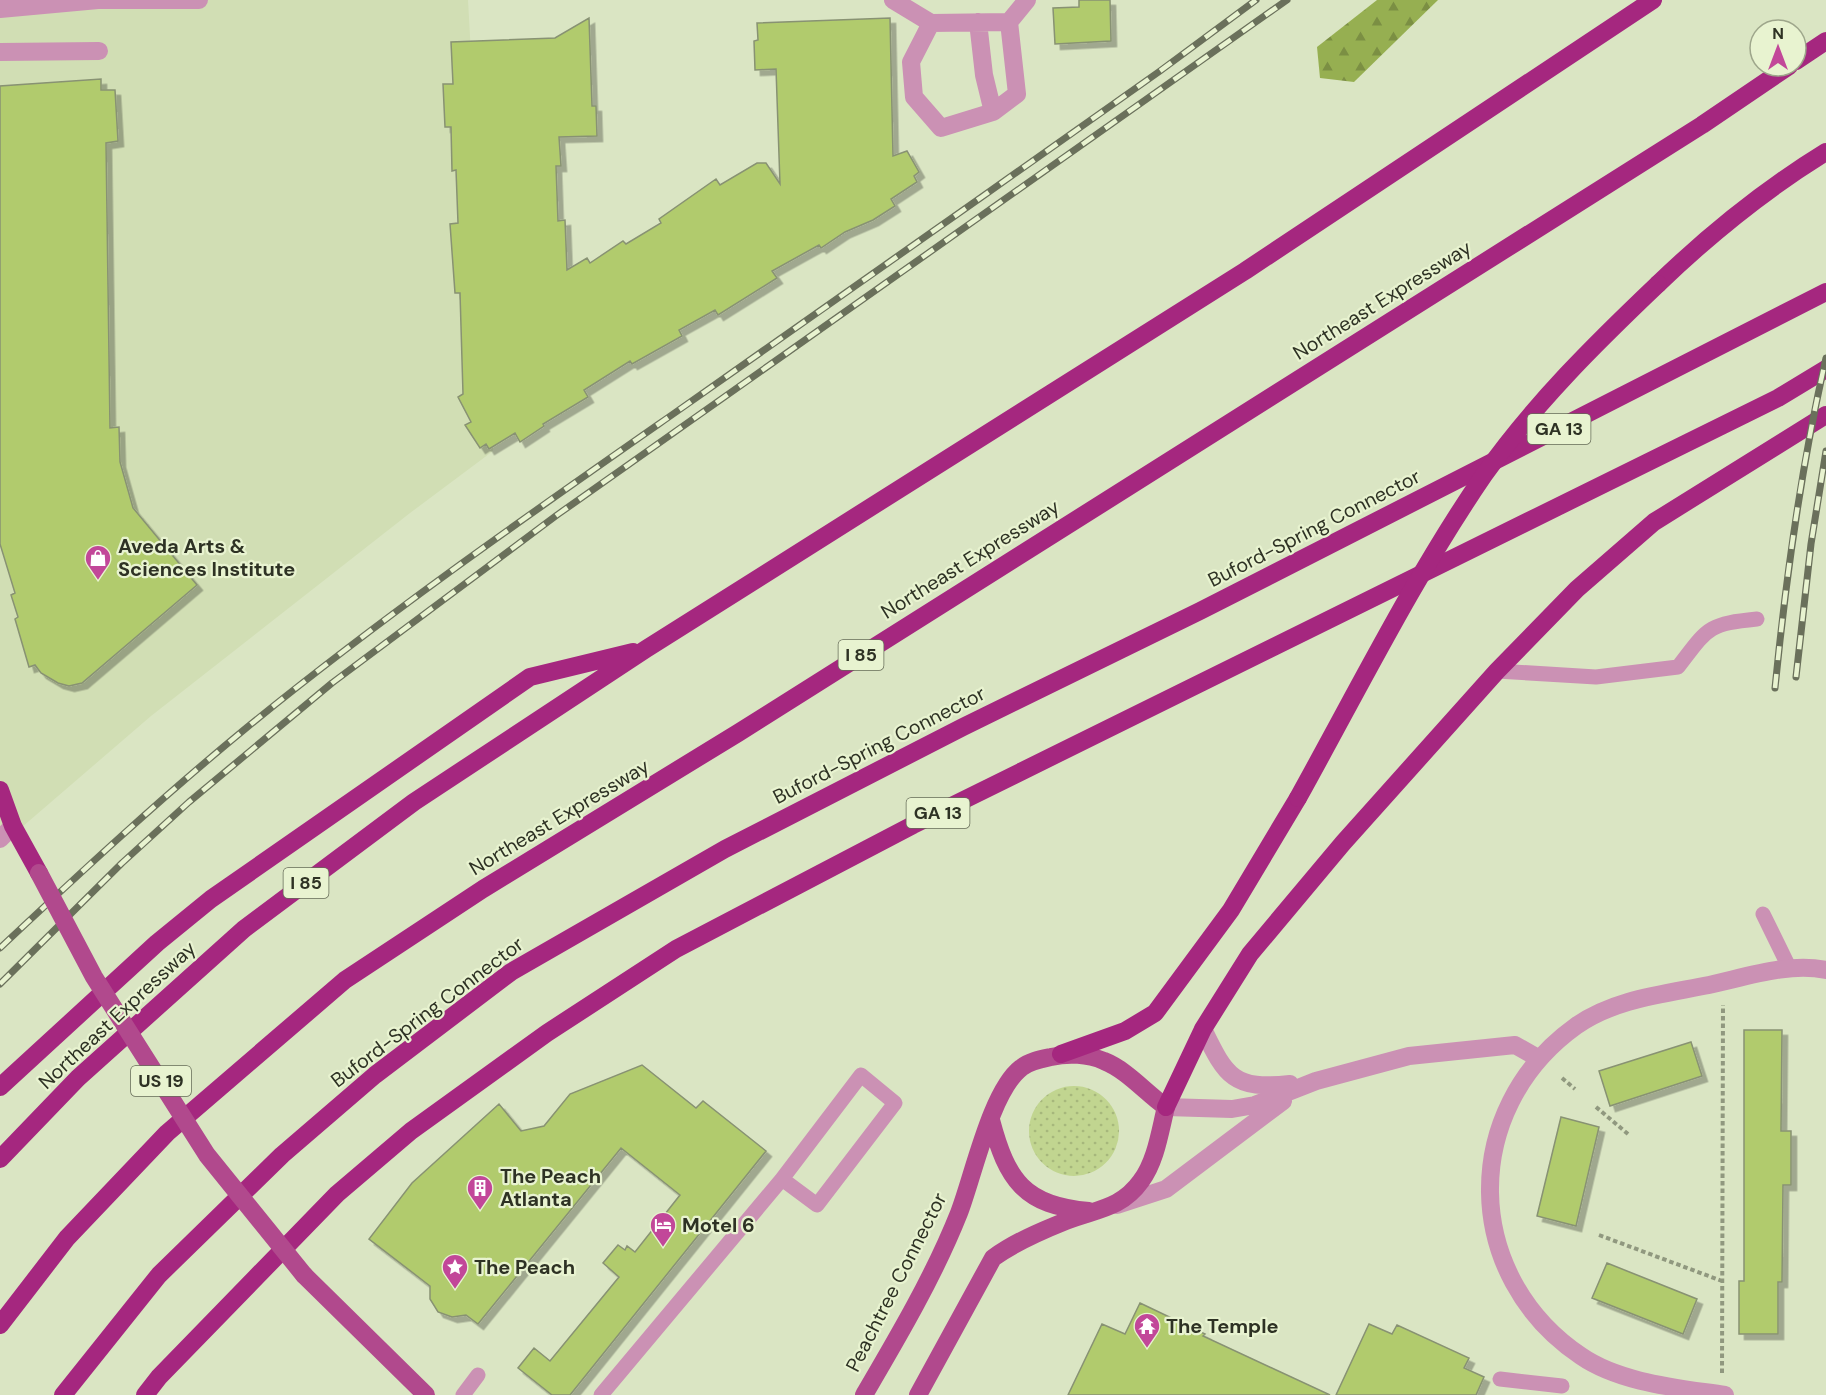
<svg xmlns="http://www.w3.org/2000/svg" width="1826" height="1395" font-family="'DM Sans',sans-serif">
<defs>
<pattern id="grass-dots" width="8" height="8" patternUnits="userSpaceOnUse" patternTransform="scale(1.5)"><rect width="8" height="8" fill="#c1d590"/><path d="M2 2h.1M6 6h.1" fill="none" stroke="#a6b77c" stroke-width="1.8" stroke-linecap="round"/></pattern>
<pattern id="forest-firs" width="22" height="20" patternUnits="userSpaceOnUse" patternTransform="scale(1.5)"><rect width="22" height="20" fill="#96af51"/><path d="M5 1l3.5 6h-7zM16 11l3.5 6h-7z" fill="#7b8f43"/></pattern>
<filter id="shadow"><feDropShadow dx="5.5" dy="5.5" stdDeviation="0" flood-color="#0004"/></filter>
</defs>
<rect width="100%" height="100%" fill="#dae5c3"/>
<path fill="#d1deb4" d="M0,0H468L493,451L410,513L151,716L0,846Z"/>
<path fill="url(#grass-dots)" d="M1029 1131a45 45 0 1 1 90 0a45 45 0 1 1-90 0Z"/>
<path fill="url(#forest-firs)" d="M1377,0H1438L1354,82L1320,78L1317,47Z"/>
<path fill="#b1cb6d" stroke="#889273" stroke-width="1.5" filter="url(#shadow)" d="M1079,0H1110L1111,41L1055,44L1053,8L1079,7Z
M589,18L592,106H596L597,136L559,137L561,166H556L558,221L565,220L567,270L587,258L590,263L623,241L626,244L661,223L659,219L716,179L720,185L757,163H766L780,184L776,69L755,70L754,41L758,40L757,23L890,18L893,156L907,151L919,172L914,176L917,182L891,199L895,206L873,220L845,232L821,248L819,245L772,271L777,278L718,315L715,310L679,330L682,336L632,364L630,361L584,390L588,397L543,424L544,426L520,442L515,433L489,449L486,444L480,448L465,425L471,422L458,397L463,394L460,293H455L450,224L458,223L456,170L452,171L451,127H445L443,84H453L451,42L555,38Z
M101,79V90H115L118,141L106,143L110,428L119,427L120,462L133,508L197,585L82,683L69,686L58,683L41,673L35,665L29,667L15,619L18,617L11,595L15,593L0,544V86Z
M1744,1030H1782L1781,1131H1791V1185H1783L1782,1282H1778V1334H1739V1281H1744Z
M1691,1042L1702,1076L1610,1106L1599,1071Z
M642,1065L696,1108L703,1101L766,1151L570,1395H552L518,1368L534,1348L550,1361L619,1277L603,1263L618,1245L625,1250L627,1246L635,1252L680,1195L621,1148L478,1324L466,1315L452,1317L438,1312L430,1299V1286L369,1239L412,1183L499,1104L521,1131L544,1126L570,1094Z
M1561,1117L1599,1127L1576,1226L1537,1216Z
M1607,1263L1697,1299L1683,1334L1592,1298Z
M1140,1303L1205,1334L1203,1336L1330,1395H1068L1102,1324L1125,1334Z
M1369,1324L1392,1334L1397,1325L1469,1358L1464,1368L1484,1377L1476,1395H1336Z"/>
<g fill="none" stroke-linecap="round" stroke-linejoin="round">
<path stroke="#90987f" stroke-width="4" stroke-dasharray="4.5 3" stroke-linecap="butt" d="M1562,1078L1575,1089
M1596,1107L1628,1134
M1599,1235L1722,1281
M1722,1373L1723,1005"/>
<path stroke="#cb91b4" stroke-width="15" d="M1497,671L1596,677L1678,667C1708,628 1707,624 1757,619
M1763,914L1790,969
M1500,1379L1562,1386
M463,1395L478,1375
M601,1395L782,1179L861,1075L895,1103L817,1205L782,1179"/>
<path stroke="#cb91b4" stroke-width="18" d="M893,0L931,23L1009,22L1017,94L993,112L984,75L978,22
M0,9L98,0H199
M1009,22L1027,0
M931,23L911,62L914,97L941,128L993,112
M0,52L99,51
M0,839L13,826
M1203,1029C1226,1077 1234,1090 1290,1084
M1166,1107L1232,1109L1255,1105L1316,1081L1409,1056L1515,1045L1538,1058
M1117,1205L1166,1189L1283,1101
M1725,1395C1679,1388 1620,1383 1581,1356C1462,1276 1459,1110 1576,1026C1614,999 1664,994 1709,985C1746,977 1789,962 1826,970"/>
<path stroke="#b1498d" stroke-width="18" d="M991,1120C1007,1180 1024,1206 1089,1211
M304,1275L426,1395
M864,1395C898,1337 934,1276 959,1213C973,1177 991,1091 1021,1068C1029,1061 1041,1059 1051,1057C1068,1053 1088,1054 1104,1061C1127,1070 1146,1093 1166,1107C1160,1131 1156,1161 1141,1181C1121,1209 1096,1209 1066,1221C1041,1231 1015,1242 993,1258L918,1395"/>
<path stroke="#a5277f" stroke-width="18" d="M1796,61L1826,41
M1658,284C1711,233 1764,190 1826,152
M0,790L13,826L39,873
M1061,1054L1125,1031L1155,1013L1231,910L1298,798
M0,1087L157,943L211,899L530,677L633,652
M1166,1107L1203,1029L1250,954L1343,843L1497,671L1577,589L1654,522L1826,415
M0,1159L78,1078L244,929L414,802L646,649L1245,271L1653,0
M0,1325L67,1238L167,1133L345,980L483,889L738,733L1702,125L1789,66
M63,1395L159,1275L282,1155L375,1075L511,972L725,849L963,727L1200,611L1826,292
M145,1395L159,1377L337,1194L411,1131L547,1033L676,949L913,825L1778,398L1826,369"/>
<g stroke="#6a705b" stroke-width="7">
<path id="rail" d="M1796,677L1811,544L1826,451
M1775,688C1786,577 1801,467 1826,358
M0,948C80,873 161,798 245,729C383,616 530,514 676,412C837,299 999,185 1160,71L1256,0
M0,984L122,863L189,802L332,683L557,515L1287,0"/>
</g>
<use href="#rail" stroke="#e8f3d0" stroke-width="4.5" stroke-dasharray="14" stroke-linecap="butt"/>
<path stroke="#b1498d" stroke-width="18" d="M39,873L94,977L207,1155L304,1275"/>
<path stroke="#a5277f" stroke-width="18" d="M1298,798C1358,690 1414,577 1484,475C1534,404 1596,343 1658,284"/>
</g>
<defs>
<g id="shop-pin" transform="scale(1.35)"><path d="M0 17L-7.5 6A9.5 9.5 0 1 1 7.5 6Z" fill="#c24799" stroke="#e8f3d0"/><path d="M-5-2.5h2.3a2.7 3.5 0 0 1 5.4 0H5L5.5 6h-11ZM-1.5-2.5h3a1.5 2.3 0 0 0-3 0Z" fill="#fff"/></g>
<g id="building-pin" transform="scale(1.35)"><path d="M0 17L-7.5 6A9.5 9.5 0 1 1 7.5 6Z" fill="#c24799" stroke="#e8f3d0"/><path d="M-4-6H4V6H1V3H-1V6H-4ZM-2.5-4.3h1.7v1.8h-1.7ZM.8-4.3h1.7v1.8H.8ZM-2.5-1h1.7V.8h-1.7ZM.8-1h1.7V.8H.8Z" fill="#fff"/></g>
<g id="hotel-pin" transform="scale(1.35)"><path d="M0 17L-7.5 6A9.5 9.5 0 1 1 7.5 6Z" fill="#c24799" stroke="#e8f3d0"/><path d="M-6-4.5h1.5V1H6V5H4.5V3h-9V5H-6ZM-4 0a1.8 1.8 0 1 1 3.6 0ZM.5 0V-2.5h3Q6-2.5 6 0Z" fill="#fff"/></g>
<g id="sight-pin" transform="scale(1.35)"><path d="M0 17L-7.5 6A9.5 9.5 0 1 1 7.5 6Z" fill="#c24799" stroke="#e8f3d0"/><path d="M0-6L1.8-2.2L6-1.7L2.9 1.2L3.7 5.4L0 3.3L-3.7 5.4L-2.9 1.2L-6-1.7L-1.8-2.2Z" fill="#fff"/></g>
<g id="temple-pin" transform="scale(1.35)"><path d="M0 17L-7.5 6A9.5 9.5 0 1 1 7.5 6Z" fill="#c24799" stroke="#e8f3d0"/><path d="M0-6L5-2H3V0L6.5 2.5H4V6H1.5V3h-3V6H-4V2.5H-6.5L-3 0V-2H-5Z" fill="#fff"/></g>
</defs>
<g fill-rule="evenodd">
<use href="#shop-pin" x="98" y="558"/>
<use href="#building-pin" x="480" y="1188"/>
<use href="#hotel-pin" x="663" y="1225"/>
<use href="#sight-pin" x="455" y="1267"/>
<use href="#temple-pin" x="1147" y="1326"/>
</g>
<g text-anchor="middle" stroke-width="4.5" stroke-linejoin="round" paint-order="stroke">
<g fill="#e8f3d0" stroke="#666c58" stroke-width="1.5">
<rect x="1527.5" y="414" width="63" height="30" rx="4.5"/>
<rect x="838.5" y="640" width="45" height="30" rx="4.5"/>
<rect x="906.5" y="798" width="63" height="30" rx="4.5"/>
<rect x="283.5" y="868" width="45" height="30" rx="4.5"/>
<rect x="131" y="1066" width="60" height="30" rx="4.5"/>
</g>
<g font-size="18" font-weight="bold" fill="#2e3224">
<text x="1559" y="435">GA 13</text>
<text x="861" y="661">I 85</text>
<text x="938" y="819">GA 13</text>
<text x="306" y="889">I 85</text>
<text x="161" y="1087">US 19</text>
</g>
<g font-size="20" fill="#2e3224" stroke="#e8f3d0">
<text transform="translate(1382 300) rotate(-32)" y="7">Northeast Expressway</text>
<text transform="translate(1314 528) rotate(-27)" y="7">Buford-Spring Connector</text>
<text transform="translate(970 559) rotate(-32)" y="7">Northeast Expressway</text>
<text transform="translate(879 745) rotate(-27)" y="7">Buford-Spring Connector</text>
<text transform="translate(559 817) rotate(-31)" y="7">Northeast Expressway</text>
<text transform="translate(427 1012) rotate(-37)" y="7">Buford-Spring Connector</text>
<text transform="translate(117 1015) rotate(-43)" y="7">Northeast Expressway</text>
<text transform="translate(896 1282) rotate(-63)" y="7">Peachtree Connector</text>
</g>
<g font-size="20" font-weight="bold" fill="#2e3224" stroke="#e8f3d0" text-anchor="start">
<text x="118" y="553">Aveda Arts &amp;<tspan x="118" dy="23">Sciences Institute</tspan></text>
<text x="500" y="1183">The Peach<tspan x="500" dy="23">Atlanta</tspan></text>
<text x="682" y="1232">Motel 6</text>
<text x="474" y="1274">The Peach</text>
<text x="1166" y="1333">The Temple</text>
</g>
</g>
<g transform="translate(1778 48)"><circle r="28" fill="#e8f3d0" stroke="#9ea68b" stroke-width="1.5"/>
<path d="M0-4.5L10 22L0 15L-10 22Z" fill="#c24799"/>
<text y="-9" font-size="16" font-weight="bold" text-anchor="middle" fill="#2e3224">N</text>
</g>
</svg>
